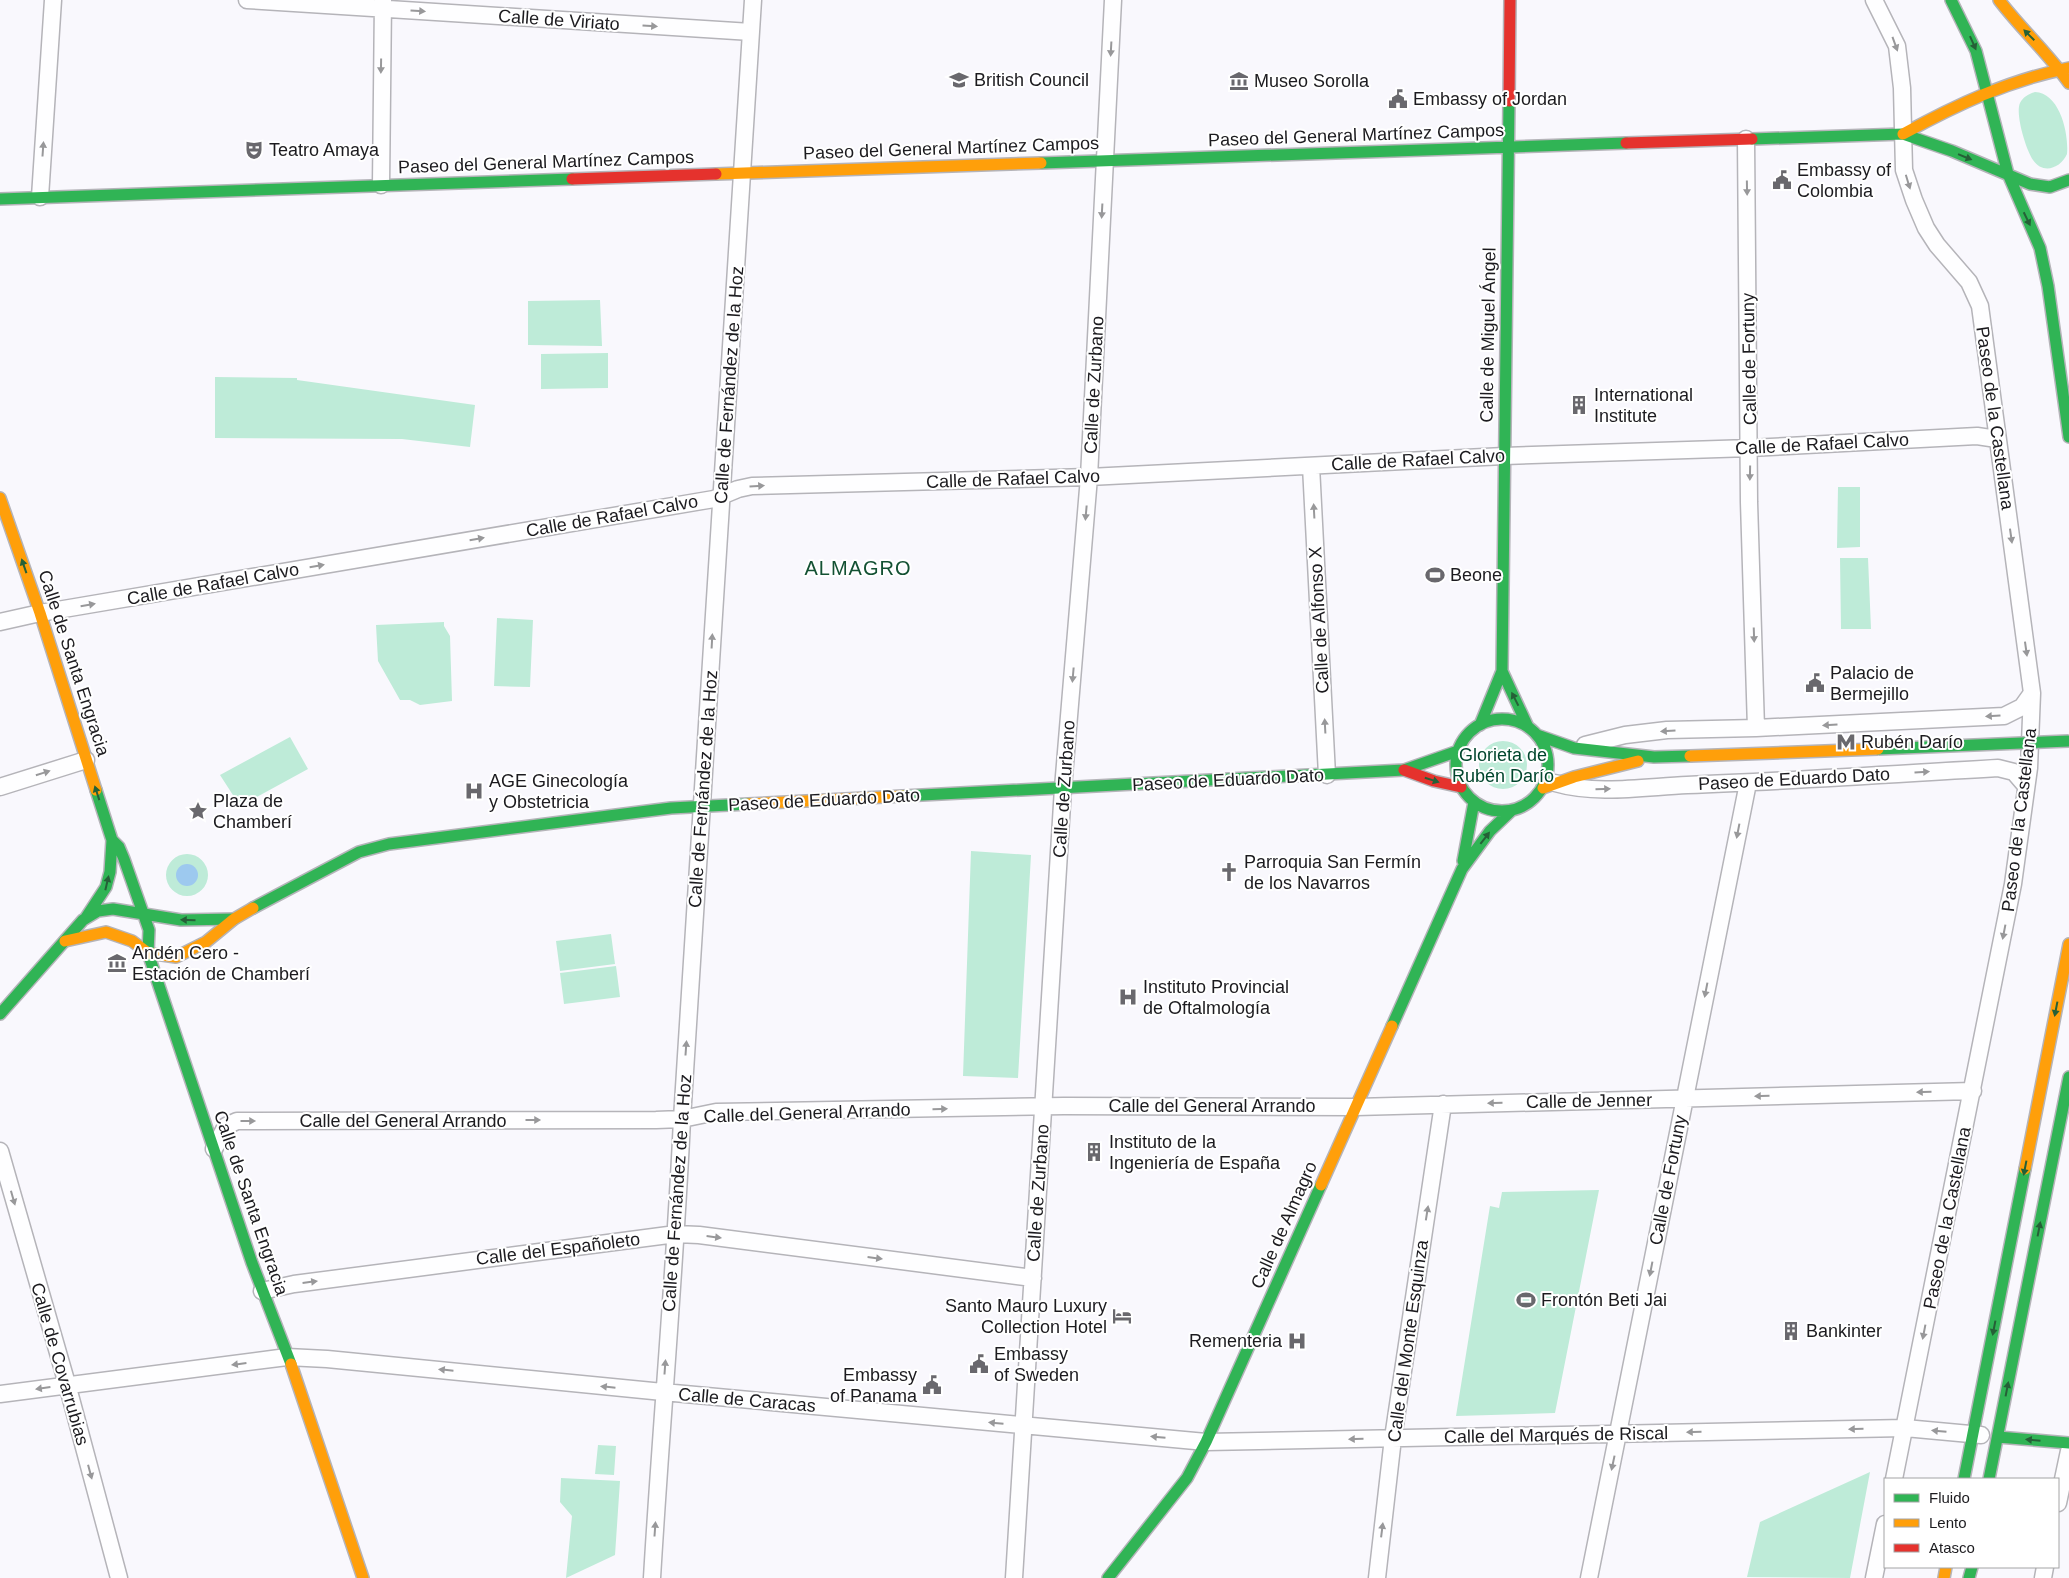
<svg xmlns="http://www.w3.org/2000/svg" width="2069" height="1578" font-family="Arial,sans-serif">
<rect width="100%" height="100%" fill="#f9f8fd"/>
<path fill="#beebd8" d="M2035,92C2060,93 2069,134 2067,154C2061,168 2043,175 2033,160C2026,150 2015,114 2020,103C2023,97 2029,94 2035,92Z
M600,300L602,346L528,345V301Z
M608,353V388L541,389V354Z
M215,377L297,378V380L475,405L470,447L402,439L215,438Z
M1838,487H1860V547L1837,548Z
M1840,558H1868L1871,629H1841Z
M497,618L533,620L530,687L494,686Z
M444,622V626L450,636L452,701L420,705L410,700H400L378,661L376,625Z
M290,737L308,769L240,806L220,775Z
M1479 765a24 24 0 1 1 48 0a24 24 0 1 1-48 0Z
M971,851L1031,855L1018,1078L963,1076Z
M166 875a21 21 0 1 1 42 0a21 21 0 1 1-42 0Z
M611,934L615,964L560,971L556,941Z
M616,966L620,997L564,1004L560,973Z
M1599,1190L1555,1413L1456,1416L1490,1206L1499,1208L1502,1192Z
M598,1445L616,1446L614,1475L595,1474Z
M1870,1472L1850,1578L1747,1577L1760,1522Z
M561,1478L620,1481L615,1555L566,1578L572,1516L560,1502Z"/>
<path fill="#9dc9ef" d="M176 875a11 11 0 1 1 22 0a11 11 0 1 1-22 0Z"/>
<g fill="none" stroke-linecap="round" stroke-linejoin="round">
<g stroke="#b5b4b9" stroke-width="19">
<path id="street" d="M247,0L751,32
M1874,0L1897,46L1902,88L1904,170L1914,200L1926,228L1937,245L1969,282L1980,306L2032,693L2029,768L2013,884L1894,1479
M1746,139L1749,502L1756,728
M381,185L383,0
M40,197L53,0
M1311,466L1327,775
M0,622L40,613L714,499L738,489L752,486L1089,477L1504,456L1750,448L1977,436L1997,439
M1585,745L1625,735L1667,730L1756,728L2004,716L2022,707L2032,693
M1555,783C1596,795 1644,787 1687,785C1791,781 1894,774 1998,768L2014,772L2026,786
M0,787L86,760
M214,1149L226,1126L237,1121L656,1120L682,1119L716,1112L1064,1106L1356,1107L1973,1091
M0,1151L67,1384L119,1578
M262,1291L294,1284L676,1234L699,1235L1033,1278
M0,1394L287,1357L327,1359L663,1392L1206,1442L1905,1428L1981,1435
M2058,1503L2069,1451
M652,1578C661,1425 675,1272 682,1119L753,0
M1014,1578L1063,788L1089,477L1113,0
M1377,1578L1393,1438L1443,1104
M1589,1578L1748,783
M1874,1578L1885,1524
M2043,1578L2045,1567"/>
</g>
<g stroke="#b5b4b9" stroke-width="14">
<path id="fast" d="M1951,0L1976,51L2008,174L2040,248L2048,286L2069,437
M1752,139L1903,134L1952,151L2030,184L2050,187L2069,180
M1041,163L1626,143
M0,199L572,179
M1502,671L1528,727
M1456 765a46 46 0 1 1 92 0a46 46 0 1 1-92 0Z
M1480,725L1502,671L1509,101
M1537,735L1574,748L1654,757L1690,756
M96,790L112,840L119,847L124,859L149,930L148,953L252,1263L291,1364
M903,796L1404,770L1458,751
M1463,861L1474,802
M253,908L359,852L389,844L671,808L748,804
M85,919L106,887L110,872L112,840
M0,1014L83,920L98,911L113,909L181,920L234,919
M1392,1026L1462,869L1490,831L1512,810
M1998,1437L2069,1443
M1964,1479L2025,1169
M1989,1479L2069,1077
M1108,1578L1187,1478L1206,1442L1321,1185
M1969,1578L1972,1567"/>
</g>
<g stroke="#b5b4b9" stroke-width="14">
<path id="slow" d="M1999,0C2021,29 2048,53 2069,83
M1903,134C1956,105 2009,80 2069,68
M716,174L1041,163
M0,498L40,613L96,790
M1543,788L1574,777L1638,761
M748,804L903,796
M65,941L106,932L132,941L148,953L176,957L206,942L234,919L253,908
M2025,1169L2069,944
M1321,1185L1392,1026
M291,1364L363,1578
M1944,1578L1946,1567"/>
</g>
<g stroke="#b5b4b9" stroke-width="14">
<path id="jam" d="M1509,101L1510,0
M1626,143L1752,139
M572,179L716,174
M1404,770L1434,781L1461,787"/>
</g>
<use href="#street" stroke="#fefeff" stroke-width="16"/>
<use href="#fast" stroke="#30b455" stroke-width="11"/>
<use href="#slow" stroke="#ff9f0a" stroke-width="11"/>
<use href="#jam" stroke="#e5322d" stroke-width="11"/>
<g stroke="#b5b4b9" stroke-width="14" stroke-linecap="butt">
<path id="fast-bridge" d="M1878,749L2069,741"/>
</g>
<g stroke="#b5b4b9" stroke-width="14" stroke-linecap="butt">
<path id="slow-bridge" d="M1690,756L1878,749"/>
</g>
<use href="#fast-bridge" stroke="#30b455" stroke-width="11"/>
<use href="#slow-bridge" stroke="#ff9f0a" stroke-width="11"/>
</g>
<defs><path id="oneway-solid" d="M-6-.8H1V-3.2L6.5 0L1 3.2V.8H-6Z" transform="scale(1.25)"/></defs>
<g fill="#98989a">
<use href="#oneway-solid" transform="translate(418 11) rotate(4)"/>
<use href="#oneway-solid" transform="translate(650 26) rotate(4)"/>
<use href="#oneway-solid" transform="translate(1895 44) rotate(70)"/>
<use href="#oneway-solid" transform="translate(1111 49) rotate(93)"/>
<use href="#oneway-solid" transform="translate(381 66) rotate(91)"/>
<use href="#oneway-solid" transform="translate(43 149) rotate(-86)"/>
<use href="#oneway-solid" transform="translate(1908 182) rotate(73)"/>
<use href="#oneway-solid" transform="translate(1747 188) rotate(89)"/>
<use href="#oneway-solid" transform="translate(1102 211) rotate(93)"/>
<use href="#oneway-solid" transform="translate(1750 473) rotate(91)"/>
<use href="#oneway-solid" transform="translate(757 486) rotate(-4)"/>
<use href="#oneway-solid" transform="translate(1314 511) rotate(-93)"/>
<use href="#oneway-solid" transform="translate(1086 513) rotate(95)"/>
<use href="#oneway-solid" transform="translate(2011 536) rotate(82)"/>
<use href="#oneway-solid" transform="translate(477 539) rotate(-10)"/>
<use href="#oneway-solid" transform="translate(317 566) rotate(-10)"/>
<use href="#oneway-solid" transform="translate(88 605) rotate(-10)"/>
<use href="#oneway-solid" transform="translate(1754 635) rotate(88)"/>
<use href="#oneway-solid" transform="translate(712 641) rotate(-87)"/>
<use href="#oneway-solid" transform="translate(2026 649) rotate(82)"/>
<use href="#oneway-solid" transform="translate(1073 675) rotate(95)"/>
<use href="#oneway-solid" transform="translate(1993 716) rotate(176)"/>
<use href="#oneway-solid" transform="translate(1830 725) rotate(177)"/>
<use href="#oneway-solid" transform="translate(1325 726) rotate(-93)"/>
<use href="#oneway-solid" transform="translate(1668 731) rotate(177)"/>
<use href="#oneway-solid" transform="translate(1922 772) rotate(-3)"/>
<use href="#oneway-solid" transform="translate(43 773) rotate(-18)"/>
<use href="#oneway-solid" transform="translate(1603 789) rotate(-2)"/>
<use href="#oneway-solid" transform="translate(1738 831) rotate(101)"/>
<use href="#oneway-solid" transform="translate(2004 932) rotate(101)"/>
<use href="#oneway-solid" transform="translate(1706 990) rotate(101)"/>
<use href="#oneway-solid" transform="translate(686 1048) rotate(-86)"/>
<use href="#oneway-solid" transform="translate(1924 1092) rotate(179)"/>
<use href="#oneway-solid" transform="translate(1762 1096) rotate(179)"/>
<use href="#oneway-solid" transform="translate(1495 1103) rotate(179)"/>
<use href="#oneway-solid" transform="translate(940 1109) rotate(-1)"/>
<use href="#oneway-solid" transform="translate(533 1120)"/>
<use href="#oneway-solid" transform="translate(248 1121)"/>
<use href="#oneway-solid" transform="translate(13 1198) rotate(74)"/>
<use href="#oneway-solid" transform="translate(1427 1213) rotate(-81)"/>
<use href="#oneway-solid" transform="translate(714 1237) rotate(7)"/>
<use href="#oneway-solid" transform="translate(875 1258) rotate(7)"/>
<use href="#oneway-solid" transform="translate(1651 1269) rotate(101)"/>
<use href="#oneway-solid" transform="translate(310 1282) rotate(-7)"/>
<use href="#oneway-solid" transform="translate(1924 1332) rotate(101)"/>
<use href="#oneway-solid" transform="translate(239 1364) rotate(173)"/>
<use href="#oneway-solid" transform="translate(665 1367) rotate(-86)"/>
<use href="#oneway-solid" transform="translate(446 1370) rotate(-174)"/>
<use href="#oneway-solid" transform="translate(608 1387) rotate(-174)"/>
<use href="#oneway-solid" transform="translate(43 1388) rotate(172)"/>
<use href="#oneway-solid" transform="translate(996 1423) rotate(-175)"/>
<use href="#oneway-solid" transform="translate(1856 1429) rotate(179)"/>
<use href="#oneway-solid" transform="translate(1939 1431) rotate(-175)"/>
<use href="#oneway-solid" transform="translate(1694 1432) rotate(179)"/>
<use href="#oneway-solid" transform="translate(1158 1437) rotate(-175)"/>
<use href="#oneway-solid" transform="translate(1356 1439) rotate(179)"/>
<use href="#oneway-solid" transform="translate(1613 1463) rotate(102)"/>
<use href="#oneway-solid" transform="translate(90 1472) rotate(75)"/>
<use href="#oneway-solid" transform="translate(655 1529) rotate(-86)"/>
<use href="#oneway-solid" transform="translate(1382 1530) rotate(-83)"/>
</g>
<g fill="#256037">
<use href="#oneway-solid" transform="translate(2029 35) rotate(-135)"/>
<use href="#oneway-solid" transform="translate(1973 43) rotate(66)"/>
<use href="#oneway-solid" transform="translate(1965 157) rotate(22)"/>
<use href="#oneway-solid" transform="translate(2027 219) rotate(64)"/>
<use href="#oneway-solid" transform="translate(24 566) rotate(-109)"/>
<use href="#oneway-solid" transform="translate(1515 699) rotate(-117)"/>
<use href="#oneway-solid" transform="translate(1432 780) rotate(17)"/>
<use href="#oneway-solid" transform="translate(97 793) rotate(-108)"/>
<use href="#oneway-solid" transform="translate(1485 838) rotate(-52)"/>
<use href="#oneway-solid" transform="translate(107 883) rotate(-77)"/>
<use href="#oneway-solid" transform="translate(188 920) rotate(-179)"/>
<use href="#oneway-solid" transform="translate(2056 1009) rotate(101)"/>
<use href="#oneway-solid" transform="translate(2025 1168) rotate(101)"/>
<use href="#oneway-solid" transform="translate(2039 1229) rotate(-79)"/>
<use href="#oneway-solid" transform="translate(1994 1328) rotate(101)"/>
<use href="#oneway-solid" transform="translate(2007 1389) rotate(-79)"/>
<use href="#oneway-solid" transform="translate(2033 1440) rotate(-175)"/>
</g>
<defs>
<g id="school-bare" transform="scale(1.5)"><path d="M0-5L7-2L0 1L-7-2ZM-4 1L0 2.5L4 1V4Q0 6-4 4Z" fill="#69686d" stroke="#fff" stroke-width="2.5" paint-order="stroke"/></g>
<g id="museum-bare" transform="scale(1.5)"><path d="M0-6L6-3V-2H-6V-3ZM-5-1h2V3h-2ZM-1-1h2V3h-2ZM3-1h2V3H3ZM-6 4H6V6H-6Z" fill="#69686d" stroke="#fff" stroke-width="2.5" paint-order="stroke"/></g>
<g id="civic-bare" transform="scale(1.5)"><path d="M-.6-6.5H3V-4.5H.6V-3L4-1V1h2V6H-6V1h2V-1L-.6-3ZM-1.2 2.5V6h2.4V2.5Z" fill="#69686d" stroke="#fff" stroke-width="2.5" paint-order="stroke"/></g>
<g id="theatre-bare" transform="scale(1.5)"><path d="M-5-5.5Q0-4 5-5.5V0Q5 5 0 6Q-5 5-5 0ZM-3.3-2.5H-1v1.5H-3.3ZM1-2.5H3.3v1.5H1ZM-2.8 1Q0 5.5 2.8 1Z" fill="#69686d" stroke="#fff" stroke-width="2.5" paint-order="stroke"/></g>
<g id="building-bare" transform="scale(1.5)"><path d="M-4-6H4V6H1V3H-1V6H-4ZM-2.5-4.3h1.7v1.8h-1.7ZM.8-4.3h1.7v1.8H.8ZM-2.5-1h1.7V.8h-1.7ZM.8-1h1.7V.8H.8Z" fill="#69686d" stroke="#fff" stroke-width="2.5" paint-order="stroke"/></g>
<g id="stadium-bare" transform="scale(1.5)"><path d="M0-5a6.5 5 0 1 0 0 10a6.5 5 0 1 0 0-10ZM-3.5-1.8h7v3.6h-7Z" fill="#69686d" stroke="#fff" stroke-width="2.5" paint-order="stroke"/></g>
<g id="metro-bare" transform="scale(1.5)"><path d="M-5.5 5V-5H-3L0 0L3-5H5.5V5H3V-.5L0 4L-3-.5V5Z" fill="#69686d" stroke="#fff" stroke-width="2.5" paint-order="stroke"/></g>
<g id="hospital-bare" transform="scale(1.5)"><path d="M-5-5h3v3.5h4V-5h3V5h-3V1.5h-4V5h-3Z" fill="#69686d" stroke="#fff" stroke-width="2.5" paint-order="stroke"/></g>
<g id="sight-bare" transform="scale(1.5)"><path d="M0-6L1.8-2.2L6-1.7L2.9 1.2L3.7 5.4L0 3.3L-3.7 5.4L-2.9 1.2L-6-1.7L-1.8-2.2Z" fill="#69686d" stroke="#fff" stroke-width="2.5" paint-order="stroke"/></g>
<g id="church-bare" transform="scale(1.5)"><path d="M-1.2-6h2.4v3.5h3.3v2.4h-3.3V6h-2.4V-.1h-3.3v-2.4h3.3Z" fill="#69686d" stroke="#fff" stroke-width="2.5" paint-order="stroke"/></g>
<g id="hotel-bare" transform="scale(1.5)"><path d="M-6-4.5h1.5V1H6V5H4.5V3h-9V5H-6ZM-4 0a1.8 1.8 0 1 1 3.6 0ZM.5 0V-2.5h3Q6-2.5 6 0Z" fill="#69686d" stroke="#fff" stroke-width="2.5" paint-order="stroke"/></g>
</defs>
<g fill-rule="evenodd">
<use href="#school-bare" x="959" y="80"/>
<use href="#museum-bare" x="1239" y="81"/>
<use href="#civic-bare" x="1398" y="99"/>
<use href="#theatre-bare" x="254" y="150"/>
<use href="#civic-bare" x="1782" y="180"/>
<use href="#building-bare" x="1579" y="405"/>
<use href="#stadium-bare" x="1435" y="575"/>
<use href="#civic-bare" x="1815" y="683"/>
<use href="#metro-bare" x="1846" y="742"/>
<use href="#hospital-bare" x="474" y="791"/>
<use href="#sight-bare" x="198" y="811"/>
<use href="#church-bare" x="1229" y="872"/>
<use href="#museum-bare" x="117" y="963"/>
<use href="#hospital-bare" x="1128" y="997"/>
<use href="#building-bare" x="1094" y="1152"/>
<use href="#stadium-bare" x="1526" y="1300"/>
<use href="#hotel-bare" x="1122" y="1316"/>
<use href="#building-bare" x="1791" y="1331"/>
<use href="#hospital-bare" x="1297" y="1341"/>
<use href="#civic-bare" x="979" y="1364"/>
<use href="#civic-bare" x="932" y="1385"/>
</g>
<g text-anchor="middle" stroke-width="4" stroke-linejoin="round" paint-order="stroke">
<g font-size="18" fill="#1c1b1f" stroke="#fff">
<text transform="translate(559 20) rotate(4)" y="6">Calle de Viriato</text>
<text transform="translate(1356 135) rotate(-2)" y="6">Paseo del General Martínez Campos</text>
<text transform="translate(951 148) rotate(-2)" y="6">Paseo del General Martínez Campos</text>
<text transform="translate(546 162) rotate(-2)" y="6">Paseo del General Martínez Campos</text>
<text transform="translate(1488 335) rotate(-89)" y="6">Calle de Miguel Ángel</text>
<text transform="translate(1749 359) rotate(-91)" y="6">Calle de Fortuny</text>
<text transform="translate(729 385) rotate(-86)" y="6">Calle de Fernández de la Hoz</text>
<text transform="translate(1094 385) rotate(-87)" y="6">Calle de Zurbano</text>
<text transform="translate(1995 418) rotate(82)" y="6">Paseo de la Castellana</text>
<text transform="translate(1822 444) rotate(-3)" y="6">Calle de Rafael Calvo</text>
<text transform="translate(1418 460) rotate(-3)" y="6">Calle de Rafael Calvo</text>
<text transform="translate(1013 479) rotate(-2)" y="6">Calle de Rafael Calvo</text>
<text transform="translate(612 516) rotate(-10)" y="6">Calle de Rafael Calvo</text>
<text transform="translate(213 584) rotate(-10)" y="6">Calle de Rafael Calvo</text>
<text transform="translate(1319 620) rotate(-93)" y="6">Calle de Alfonso X</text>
<text transform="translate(74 663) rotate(72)" y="6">Calle de Santa Engracia</text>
<text transform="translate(1794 779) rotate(-3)" y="6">Paseo de Eduardo Dato</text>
<text transform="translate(1228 780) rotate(-3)" y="6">Paseo de Eduardo Dato</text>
<text transform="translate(703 789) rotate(-86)" y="6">Calle de Fernández de la Hoz</text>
<text transform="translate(1064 789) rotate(-86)" y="6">Calle de Zurbano</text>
<text transform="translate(824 800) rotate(-3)" y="6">Paseo de Eduardo Dato</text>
<text transform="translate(2019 820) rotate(-83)" y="6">Paseo de la Castellana</text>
<text transform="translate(1589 1101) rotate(-1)" y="6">Calle de Jenner</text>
<text x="1212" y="1112">Calle del General Arrando</text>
<text transform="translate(807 1113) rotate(-2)" y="6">Calle del General Arrando</text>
<text x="403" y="1127">Calle del General Arrando</text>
<text transform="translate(1668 1180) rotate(-79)" y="6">Calle de Fortuny</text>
<text transform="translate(677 1193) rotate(-86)" y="6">Calle de Fernández de la Hoz</text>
<text transform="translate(1038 1193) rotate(-86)" y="6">Calle de Zurbano</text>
<text transform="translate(251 1203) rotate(71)" y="6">Calle de Santa Engracia</text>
<text transform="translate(1947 1218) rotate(-79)" y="6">Paseo de la Castellana</text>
<text transform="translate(1284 1225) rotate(-66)" y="6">Calle de Almagro</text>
<text transform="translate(558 1249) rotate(-7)" y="6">Calle del Españoleto</text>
<text transform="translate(1408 1341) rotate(-82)" y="6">Calle del Monte Esquinza</text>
<text transform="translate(60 1364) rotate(74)" y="6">Calle de Covarrubias</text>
<text transform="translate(747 1400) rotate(5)" y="6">Calle de Caracas</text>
<text transform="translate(1556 1435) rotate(-1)" y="6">Calle del Marqués de Riscal</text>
</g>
<g font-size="18" fill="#1c1b1f" stroke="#fff" text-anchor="start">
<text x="974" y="86">British Council</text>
<text x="1254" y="87">Museo Sorolla</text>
<text x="1413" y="105">Embassy of Jordan</text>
<text x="269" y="156">Teatro Amaya</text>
<text x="1797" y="176">Embassy of<tspan x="1797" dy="21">Colombia</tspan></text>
<text x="1594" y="401">International<tspan x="1594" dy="21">Institute</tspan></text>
<text x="1450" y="581">Beone</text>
<text x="1830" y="679">Palacio de<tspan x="1830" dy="21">Bermejillo</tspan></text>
<text x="1861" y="748">Rubén Darío</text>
<text x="489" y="787">AGE Ginecología<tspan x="489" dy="21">y Obstetricia</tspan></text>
<text x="213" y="807">Plaza de<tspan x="213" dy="21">Chamberí</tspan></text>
<text x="1244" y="868">Parroquia San Fermín<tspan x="1244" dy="21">de los Navarros</tspan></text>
<text x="132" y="959">Andén Cero -<tspan x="132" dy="21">Estación de Chamberí</tspan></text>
<text x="1143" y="993">Instituto Provincial<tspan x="1143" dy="21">de Oftalmología</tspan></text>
<text x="1109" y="1148">Instituto de la<tspan x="1109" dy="21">Ingeniería de España</tspan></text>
<text x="1541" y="1306">Frontón Beti Jai</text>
<text x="1107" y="1312" text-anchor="end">Santo Mauro Luxury<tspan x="1107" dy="21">Collection Hotel</tspan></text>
<text x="1806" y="1337">Bankinter</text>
<text x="1282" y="1347" text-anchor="end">Rementeria</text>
<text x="994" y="1360">Embassy<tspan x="994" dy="21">of Sweden</tspan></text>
<text x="917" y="1381" text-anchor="end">Embassy<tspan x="917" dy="21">of Panama</tspan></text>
</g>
<g font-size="18" fill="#00462d" stroke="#fff">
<text x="1503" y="761">Glorieta de<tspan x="1503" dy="21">Rubén Darío</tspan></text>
</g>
<g font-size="20" letter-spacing="1" fill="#135133" stroke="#fff">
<text x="858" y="575">ALMAGRO</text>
</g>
</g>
<rect x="1884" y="1478" width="175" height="90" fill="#ffffff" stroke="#a4a4a5"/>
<rect x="1894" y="1494" width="25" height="8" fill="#30b455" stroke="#a4a4a5"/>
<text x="1929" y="1503" font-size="15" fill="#1c1b1f">Fluido</text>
<rect x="1894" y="1519" width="25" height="8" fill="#ff9f0a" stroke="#a4a4a5"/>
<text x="1929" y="1528" font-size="15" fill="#1c1b1f">Lento</text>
<rect x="1894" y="1544" width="25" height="8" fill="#e5322d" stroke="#a4a4a5"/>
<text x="1929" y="1553" font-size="15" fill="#1c1b1f">Atasco</text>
</svg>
